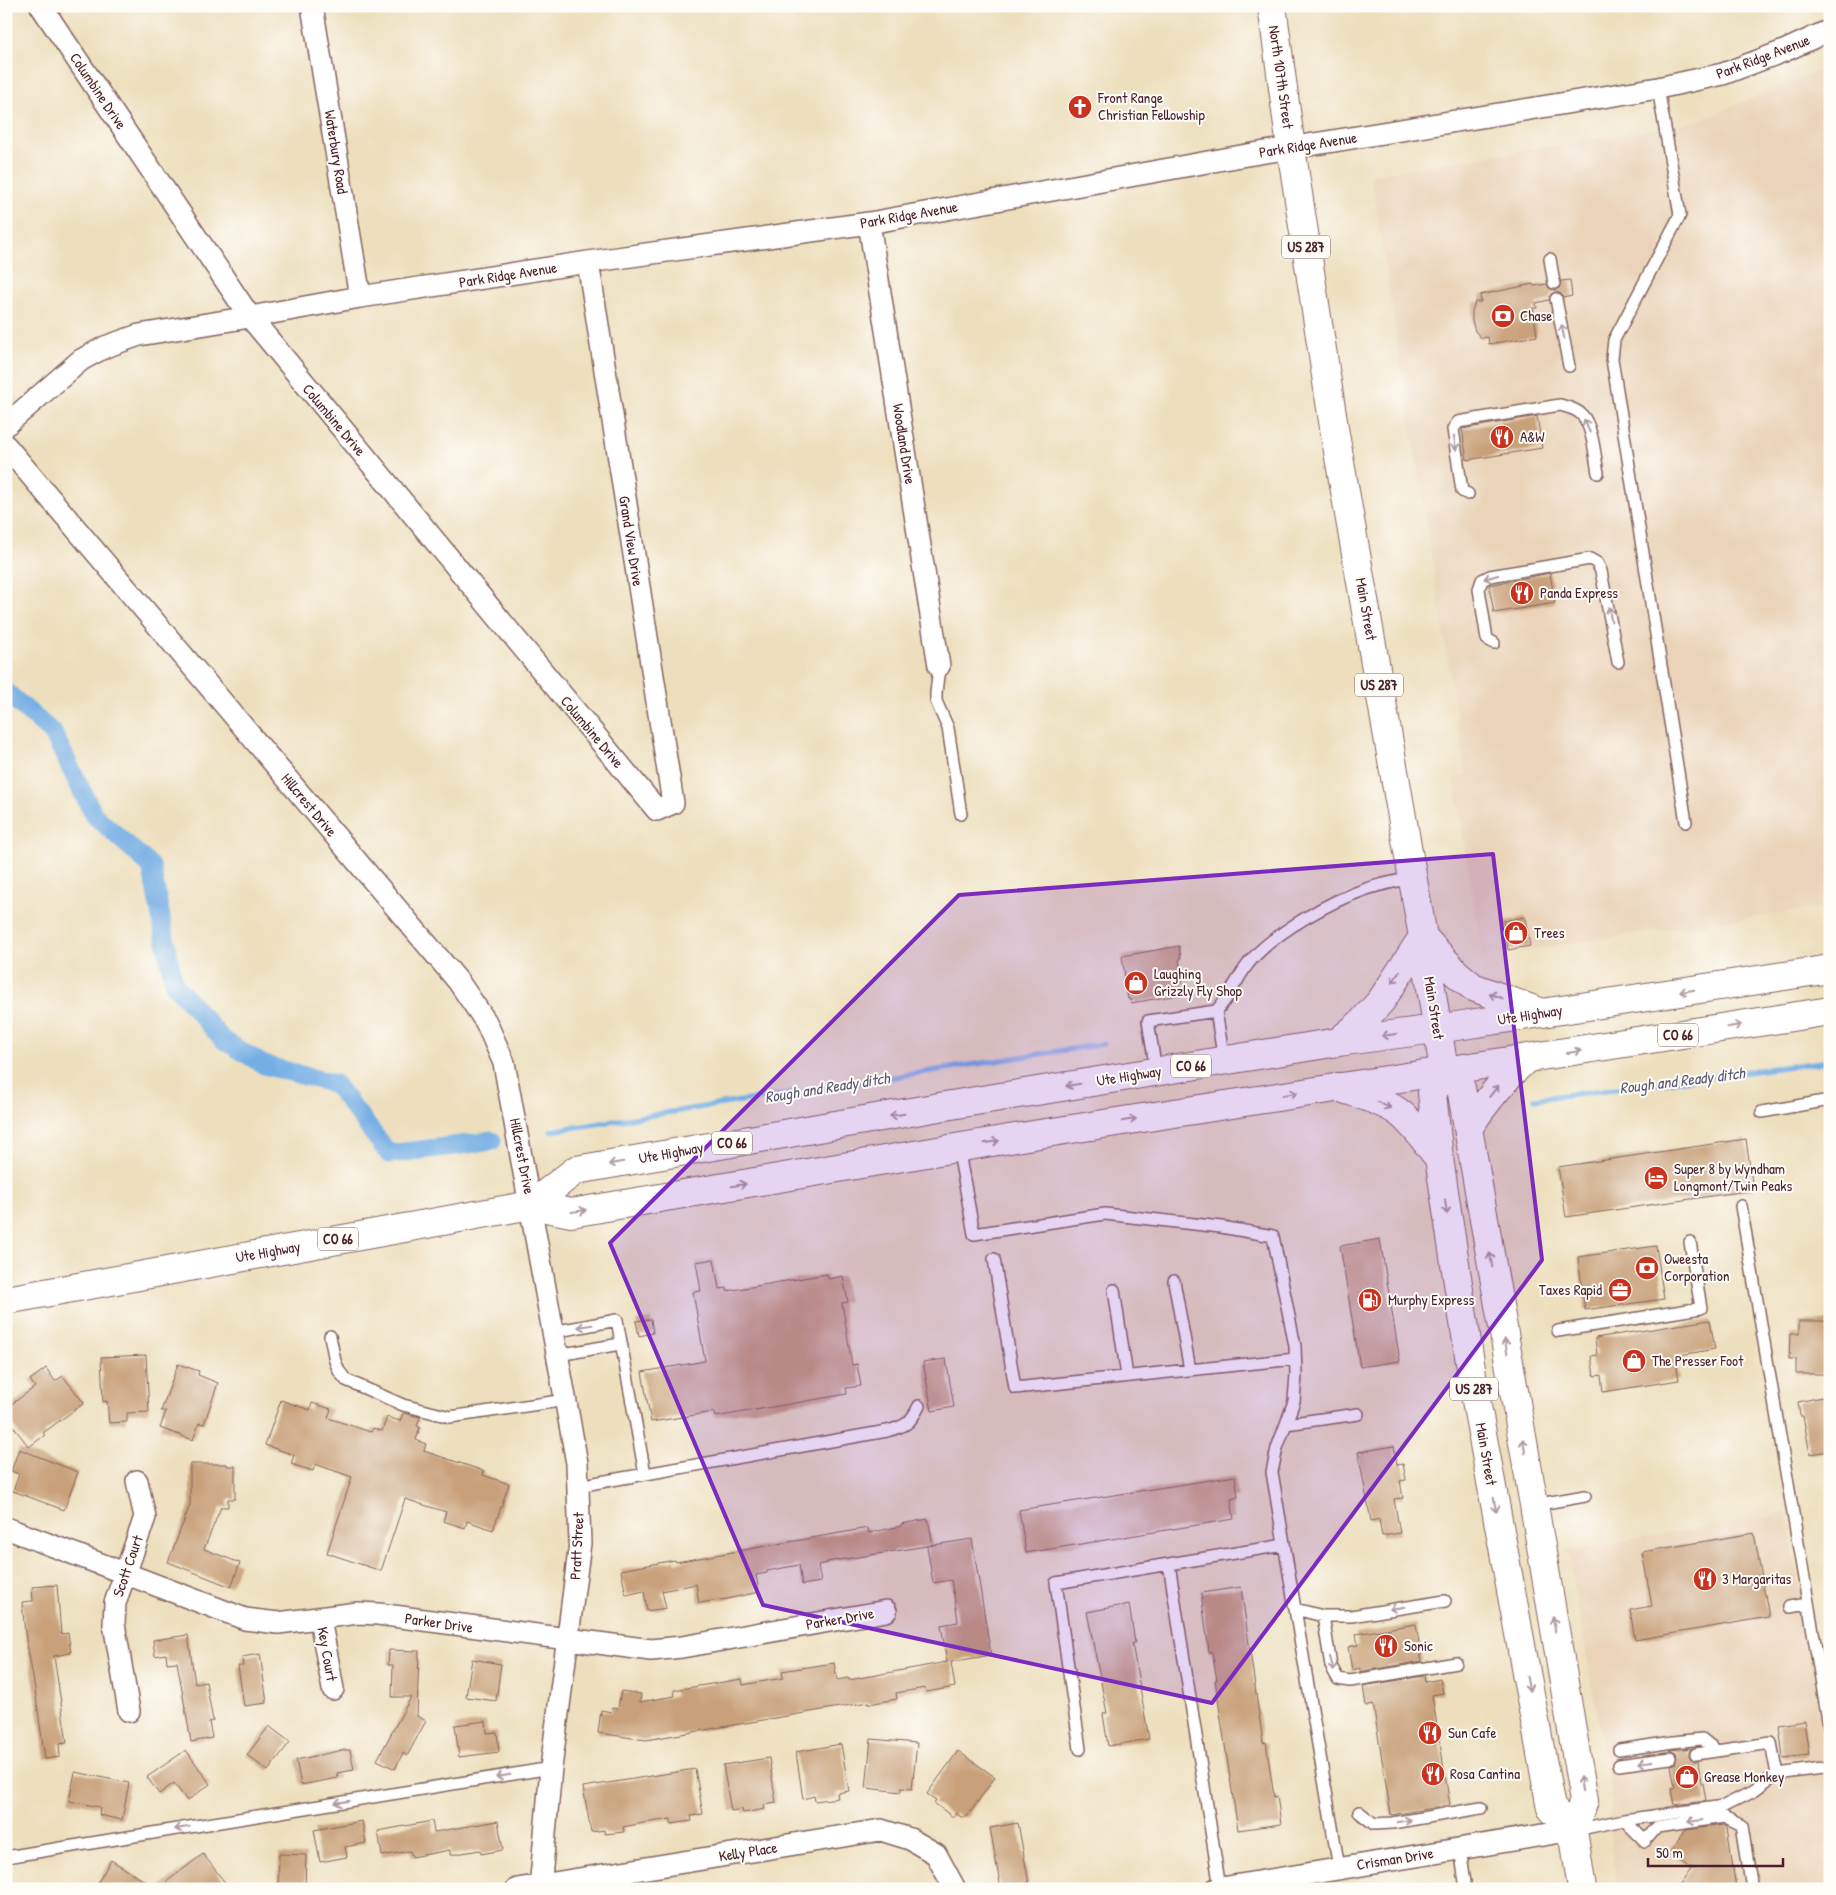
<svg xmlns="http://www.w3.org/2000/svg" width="1836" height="1895" font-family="'Patrick Hand',sans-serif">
<rect width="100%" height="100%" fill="#fdfcf7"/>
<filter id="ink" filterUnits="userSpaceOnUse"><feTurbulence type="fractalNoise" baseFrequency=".02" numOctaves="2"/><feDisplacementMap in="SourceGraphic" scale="10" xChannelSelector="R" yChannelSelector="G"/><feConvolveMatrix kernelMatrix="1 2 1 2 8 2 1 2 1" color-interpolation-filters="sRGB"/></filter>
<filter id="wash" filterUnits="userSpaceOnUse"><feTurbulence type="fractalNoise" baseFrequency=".0096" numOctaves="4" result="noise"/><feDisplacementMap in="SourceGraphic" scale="20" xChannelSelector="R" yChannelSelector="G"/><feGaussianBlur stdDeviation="1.12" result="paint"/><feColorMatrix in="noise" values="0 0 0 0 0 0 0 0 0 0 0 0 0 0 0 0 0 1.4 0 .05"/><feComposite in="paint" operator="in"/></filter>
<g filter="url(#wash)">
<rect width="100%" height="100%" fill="#eddfbd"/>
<path fill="#ead3b8" d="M1830,66V906L1482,956L1454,778L1466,775L1371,175L1663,128L1701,120Z
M1787,1513L1830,1768V1889H1617L1608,1814L1612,1798L1568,1551Z"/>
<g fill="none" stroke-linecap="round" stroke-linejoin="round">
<path stroke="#74aee4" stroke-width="5.5" d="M1535,1099L1830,1061
M551,1131L1103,1044"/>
<path stroke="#74aee4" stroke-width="19" d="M6,692L53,733L94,815L151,866L174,984L222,1039L264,1065L335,1084L389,1154L492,1141"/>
</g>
<g id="blocks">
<path fill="#c8a079" d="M1570,280L1572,296L1563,298L1561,294L1555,292L1551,294L1549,300L1536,303L1537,308H1533L1537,336L1489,344L1488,337L1481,338L1475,331L1472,321V311L1475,302H1481L1480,295L1533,284L1534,286L1547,284L1549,288L1555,290L1559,288L1561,281Z
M1537,416L1542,448L1467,460L1462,429Z
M1550,573L1555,603L1494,613L1489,585Z
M1525,917L1530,946L1508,950L1503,921Z
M1179,946L1181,959L1179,960L1184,994L1131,1003L1130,999H1128L1122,956Z
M1746,1139L1753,1190L1566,1217L1558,1167Z
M1380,1239L1400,1361L1360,1367L1340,1246Z
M1656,1246L1664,1299L1585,1310L1578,1257Z
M714,1259L719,1289L727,1288V1291L827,1274L828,1279L843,1276L848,1302L842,1303L852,1365L857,1364L861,1386L846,1388L847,1394L715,1417L714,1412L651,1422L642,1372L705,1361L693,1292L701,1291L696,1262Z
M651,1319L653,1333L639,1336L636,1321Z
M1710,1320L1715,1349L1675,1356L1679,1380L1603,1392L1601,1375L1594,1376L1591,1356L1597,1355L1595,1338Z
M1799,1321H1827V1374H1796V1359H1789L1790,1334H1799Z
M146,1355L149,1412L127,1413V1422L109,1423L107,1401L103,1402L101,1357Z
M946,1359L954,1407L932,1411L923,1362Z
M178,1364L199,1371L198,1375L218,1383L204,1424L199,1423L193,1440L160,1428L166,1411H161Z
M46,1368L55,1381L63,1376L84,1403L43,1433L45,1435L29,1447L6,1417V1408L35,1387L30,1380Z
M1827,1396L1830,1410V1451L1810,1454L1803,1416H1800L1798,1402Z
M281,1400L310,1410L312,1403L331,1409L328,1418L371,1432L373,1428L382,1431L387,1417L400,1421L403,1413L420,1417L417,1426L420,1427L416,1440L426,1444L424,1451L484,1471L483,1475L509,1484L493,1530L467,1521L465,1528L443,1521L446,1512L405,1499L381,1571L327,1553L352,1477L315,1464L313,1471L291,1464L294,1455L265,1445Z
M1394,1446L1397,1465L1403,1464L1406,1480L1400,1481L1403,1498L1394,1499L1400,1533L1382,1536L1379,1519L1371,1521L1358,1452Z
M19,1449L78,1472L64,1510L13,1491L19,1474L11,1471Z
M190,1464H227V1466H235V1499H228V1507H221L204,1549L240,1563L231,1587L168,1562L190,1505Z
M1235,1476L1238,1497L1231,1499L1234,1519L1026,1553L1019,1510Z
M928,1519L933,1545L827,1562L828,1563L818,1565L821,1582L802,1585L799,1565L767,1571V1573L756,1575L759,1592L727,1599L699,1603L696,1584L662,1591L666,1608L647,1611L644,1591L626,1595L621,1570L675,1560L676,1562L868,1528L869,1533L901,1526V1524Z
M1754,1533L1769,1617L1635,1640L1630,1610L1652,1606L1642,1552Z
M972,1539L991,1655L951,1662L955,1687L926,1692L925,1688L896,1693L897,1699L869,1704V1702L646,1740L598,1733L601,1710L611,1712L612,1708L618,1709L621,1691L641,1694L640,1702L675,1696L674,1690L742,1679L743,1685L783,1678L782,1671L834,1663L837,1680L848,1678L849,1680L947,1662L941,1625L958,1622L957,1614L951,1580L933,1583L927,1546Z
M57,1585L61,1634L68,1633L71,1653L54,1656L67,1743L59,1744L60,1757L45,1759L34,1683L25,1633L22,1602L33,1601L32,1587Z
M1241,1587L1263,1743L1266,1742L1274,1797L1277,1796L1281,1824L1238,1830L1215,1680H1217L1212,1652H1209L1201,1593Z
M1129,1604L1135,1643H1132L1149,1739L1108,1746L1103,1714L1107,1713L1087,1612Z
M1416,1624L1422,1661L1360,1672V1668L1352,1670L1348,1647L1358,1645L1356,1634Z
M188,1635L195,1684L206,1682L213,1721L209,1722L212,1738L191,1742L177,1662L167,1663L166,1654L155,1656L153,1640Z
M389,1650L419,1651L417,1716L426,1721L407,1756L403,1753L395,1769L377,1760L411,1697H392L393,1665H388Z
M260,1654L267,1703L244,1706L238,1666H243L242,1657Z
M472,1659L501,1664L496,1701L466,1697Z
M1424,1676L1425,1682L1440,1679L1443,1693L1432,1695L1450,1805L1391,1815L1373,1704L1366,1706L1363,1686Z
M486,1721L487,1733L497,1732L499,1752L459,1757L455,1725Z
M1804,1721L1809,1755L1783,1758L1779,1725Z
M269,1726L290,1742L268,1771L247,1755Z
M871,1739L917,1743L912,1789L901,1788V1792L866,1788Z
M841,1744L849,1791L837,1793L838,1798L815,1801L814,1796L803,1799L796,1752Z
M1693,1748L1689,1751V1756L1693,1761H1698L1701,1784L1703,1783L1706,1801L1674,1805L1671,1789L1675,1788L1671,1765L1675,1764L1677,1757L1676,1753L1669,1750Z
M186,1750L210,1784L187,1801L174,1783L159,1794L147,1777Z
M343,1750H350L354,1770L337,1773L338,1778L301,1785L296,1760Z
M958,1751L995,1777L967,1817H961L956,1813L953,1817L934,1803L936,1800L927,1794Z
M769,1758L776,1803L764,1805L765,1809L743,1813L742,1809L731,1811L723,1765Z
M695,1769L703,1814L691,1816L692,1821L671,1824V1819L644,1823L623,1827L624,1832L605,1834L604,1830L591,1832L583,1787Z
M75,1772L129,1783L122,1820L99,1815L100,1807L69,1801Z
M362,1821L366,1843L345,1847L347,1857L320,1862L314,1830Z
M432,1821L434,1832L498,1821L503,1850L481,1854L480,1850L450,1855V1850L412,1857L410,1851L382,1856L378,1831Z
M1018,1823L1029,1884L1001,1889L990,1828Z
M1723,1825L1727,1827L1736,1889H1677L1692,1868L1670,1851L1685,1830Z
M203,1854L230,1889H94L111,1860L157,1889Z
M279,1854L306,1855L305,1889H278Z"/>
</g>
</g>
<g filter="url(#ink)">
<use href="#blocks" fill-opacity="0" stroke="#83625e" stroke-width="1"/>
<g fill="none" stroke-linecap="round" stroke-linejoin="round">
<g stroke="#83625e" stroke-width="14">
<path id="service" d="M1658,88L1680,215L1614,340L1612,359L1686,822
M1550,259L1554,283
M1556,299L1569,366
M1468,494L1462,491L1453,429L1458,422L1560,405C1567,407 1577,409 1582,415C1593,427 1595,457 1598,473
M1494,643L1487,639L1479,589L1482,580L1490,576L1590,559L1597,563L1601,571L1618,662
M939,666L936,693V701L948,728L961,814
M1216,1011C1232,995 1238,974 1253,958C1277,932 1330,901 1364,890C1380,884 1397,881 1413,878
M1156,1071L1148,1021L1216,1011L1224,1061
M1762,1112L1830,1100
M958,1147L974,1234L1105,1214L1221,1227L1273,1236L1295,1346L1296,1374L1294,1401L1286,1424
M1741,1206L1830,1732
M994,1259L1015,1388L1295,1359
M1174,1281L1190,1370
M1114,1290L1127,1376
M1558,1331L1701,1308L1690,1242
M553,1332L617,1320L645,1474
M330,1336L335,1361L339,1371L346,1380L403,1405L450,1417L566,1400
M558,1355L620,1344
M578,1486L887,1431C906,1426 910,1424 919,1406
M1534,1505L1585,1496
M1789,1607L1808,1604
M1295,1609L1272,1472L1277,1448L1286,1424L1358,1414
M1323,1616L1331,1666L1338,1679L1350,1681L1456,1663
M1080,1749L1056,1583L1169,1564
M1619,1750L1673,1742L1702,1739L1717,1751
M1696,1754L1771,1743L1777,1774
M1619,1765L1670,1758
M1359,1812L1374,1824L1392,1823L1481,1808
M1624,1820L1645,1841L1657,1827L1724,1817L1742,1826L1752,1889
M1575,1830L1624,1820L1724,1806L1754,1791L1777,1774L1830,1767
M1460,1849L1465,1882
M6,1857L551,1768
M1339,1868L1295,1609L1323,1616H1351L1445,1601
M1220,1888L1169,1564L1284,1545"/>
</g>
<g stroke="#83625e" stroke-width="24">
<path id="minor" d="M41,6L250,317L657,810L673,803L588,262
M312,6L360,297
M869,223L939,666
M6,425L81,360L105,347L139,335L250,317L360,297L588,262L869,223L1241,156L1658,88L1723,74L1784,51L1830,30
M6,446L458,981L486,1022L504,1063L577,1463L580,1543L551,1768L540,1889
M6,1528L245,1619L278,1623L358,1613L378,1614L651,1650L682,1647L886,1611
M320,1619L333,1689
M129,1711L114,1624L115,1603L145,1517L137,1481
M517,1889L881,1830L910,1839L936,1854L955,1889
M1216,1889L1573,1830"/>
</g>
<g stroke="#83625e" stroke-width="30">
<path id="primary" d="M531,1205L576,1170L945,1106L1338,1042L1450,1027L1830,969
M6,1300L531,1205L571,1213L1033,1135L1830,1011"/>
</g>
<g stroke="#83625e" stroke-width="30">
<path id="trunk" d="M1272,6L1291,148L1335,434L1423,937L1444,1070L1461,1088L1534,1505L1584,1801L1573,1830L1582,1889
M1423,937L1456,973L1473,987L1542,1013
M1338,1042L1361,1023L1381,1001L1423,937
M1444,1070L1432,1093L1439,1158L1475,1395L1551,1808L1573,1830
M1338,1087C1358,1094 1380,1100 1397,1111C1414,1123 1426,1143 1439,1158
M1468,1128C1486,1101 1502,1081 1526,1059"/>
</g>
<use href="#service" stroke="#fff" stroke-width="11"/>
<use href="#minor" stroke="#fff" stroke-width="21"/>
<use href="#primary" stroke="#fff" stroke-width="28"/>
<use href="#trunk" stroke="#fff" stroke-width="28"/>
</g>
<defs><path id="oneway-shaft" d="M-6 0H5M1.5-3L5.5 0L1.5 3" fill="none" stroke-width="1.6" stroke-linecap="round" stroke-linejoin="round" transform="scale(1.25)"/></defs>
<g stroke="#ae9aa0">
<use href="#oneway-shaft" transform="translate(1563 332) rotate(-100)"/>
<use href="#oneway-shaft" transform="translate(1587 426) rotate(-113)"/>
<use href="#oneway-shaft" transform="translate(1455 443) rotate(82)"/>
<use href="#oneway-shaft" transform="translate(1491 577) rotate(164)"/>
<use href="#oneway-shaft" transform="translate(1610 614) rotate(-100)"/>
<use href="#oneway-shaft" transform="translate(1396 977) rotate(123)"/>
<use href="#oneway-shaft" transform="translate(1687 991) rotate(171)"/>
<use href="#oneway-shaft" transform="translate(1496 996) rotate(-159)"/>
<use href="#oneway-shaft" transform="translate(1734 1026) rotate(-9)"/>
<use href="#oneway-shaft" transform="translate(1389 1035) rotate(172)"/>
<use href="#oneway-shaft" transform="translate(1574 1052) rotate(-9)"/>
<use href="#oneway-shaft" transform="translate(1073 1085) rotate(171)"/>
<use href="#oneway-shaft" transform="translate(1494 1091) rotate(-51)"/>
<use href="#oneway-shaft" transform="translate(1290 1094) rotate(-9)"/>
<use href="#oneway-shaft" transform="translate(1384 1105) rotate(26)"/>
<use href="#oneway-shaft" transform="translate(897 1115) rotate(170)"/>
<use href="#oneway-shaft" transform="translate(1129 1120) rotate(-9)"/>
<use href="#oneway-shaft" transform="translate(992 1142) rotate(-9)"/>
<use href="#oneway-shaft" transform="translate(616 1163) rotate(170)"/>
<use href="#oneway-shaft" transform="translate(739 1185) rotate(-10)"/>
<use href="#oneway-shaft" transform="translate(1446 1207) rotate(82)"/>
<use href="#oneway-shaft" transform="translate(579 1211) rotate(-8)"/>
<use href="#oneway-shaft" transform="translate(1491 1260) rotate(-100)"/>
<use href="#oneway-shaft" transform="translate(585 1326) rotate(170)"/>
<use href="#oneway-shaft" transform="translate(1506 1346) rotate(-100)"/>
<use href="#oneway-shaft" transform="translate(1524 1446) rotate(-100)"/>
<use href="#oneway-shaft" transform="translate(1495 1505) rotate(80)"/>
<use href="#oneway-shaft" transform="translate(1397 1608) rotate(171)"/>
<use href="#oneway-shaft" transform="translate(1554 1624) rotate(-99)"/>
<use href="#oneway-shaft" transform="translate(1332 1664) rotate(74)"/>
<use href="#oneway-shaft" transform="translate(1528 1684) rotate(79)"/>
<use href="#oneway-shaft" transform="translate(1645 1762) rotate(172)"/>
<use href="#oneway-shaft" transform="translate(503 1776) rotate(171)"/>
<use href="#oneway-shaft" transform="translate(1581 1784) rotate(-99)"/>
<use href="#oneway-shaft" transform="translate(342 1802) rotate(171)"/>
<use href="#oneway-shaft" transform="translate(1404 1821) rotate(-9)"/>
<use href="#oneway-shaft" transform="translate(1695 1821) rotate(172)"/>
<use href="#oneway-shaft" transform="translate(182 1828) rotate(171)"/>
</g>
</g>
<path fill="#7b2cbf" fill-opacity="0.2" stroke="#7b2cbf" stroke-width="4" stroke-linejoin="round" d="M1493,854L1542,1260L1212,1703L763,1605L610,1243L959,895Z"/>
<defs>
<g id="church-disc" transform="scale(1.25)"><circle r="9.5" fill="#c8321e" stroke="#fdfcf7"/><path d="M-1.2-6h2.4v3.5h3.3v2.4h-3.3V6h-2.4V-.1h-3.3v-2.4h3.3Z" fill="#fff"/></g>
<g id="bank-disc" transform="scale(1.25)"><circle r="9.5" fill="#c8321e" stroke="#fdfcf7"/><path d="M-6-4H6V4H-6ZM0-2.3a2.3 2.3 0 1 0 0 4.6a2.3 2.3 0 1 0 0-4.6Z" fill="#fff"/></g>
<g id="restaurant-disc" transform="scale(1.25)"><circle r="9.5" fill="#c8321e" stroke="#fdfcf7"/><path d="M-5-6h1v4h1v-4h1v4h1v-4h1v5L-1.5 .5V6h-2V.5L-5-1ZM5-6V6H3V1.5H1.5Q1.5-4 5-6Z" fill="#fff"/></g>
<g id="shop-disc" transform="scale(1.25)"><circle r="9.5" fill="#c8321e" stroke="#fdfcf7"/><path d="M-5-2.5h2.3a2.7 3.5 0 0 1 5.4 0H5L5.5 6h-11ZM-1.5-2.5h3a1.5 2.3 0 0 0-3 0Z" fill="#fff"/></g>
<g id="hotel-disc" transform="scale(1.25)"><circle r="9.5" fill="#c8321e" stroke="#fdfcf7"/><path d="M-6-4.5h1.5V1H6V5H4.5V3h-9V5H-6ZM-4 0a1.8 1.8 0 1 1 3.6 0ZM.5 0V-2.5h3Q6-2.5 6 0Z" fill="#fff"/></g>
<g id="office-disc" transform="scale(1.25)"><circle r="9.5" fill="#c8321e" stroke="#fdfcf7"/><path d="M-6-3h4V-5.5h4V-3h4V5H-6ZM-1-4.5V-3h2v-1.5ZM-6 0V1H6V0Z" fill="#fff"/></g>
<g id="fuel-disc" transform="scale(1.25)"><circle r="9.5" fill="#c8321e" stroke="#fdfcf7"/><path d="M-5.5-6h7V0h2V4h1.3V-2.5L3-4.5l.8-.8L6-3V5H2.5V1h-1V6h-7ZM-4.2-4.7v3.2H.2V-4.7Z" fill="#fff"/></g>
</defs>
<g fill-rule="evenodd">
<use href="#church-disc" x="1080" y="107"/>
<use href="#bank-disc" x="1503" y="316"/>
<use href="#restaurant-disc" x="1502" y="437"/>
<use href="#restaurant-disc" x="1522" y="593"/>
<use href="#shop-disc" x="1516" y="933"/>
<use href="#shop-disc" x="1136" y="983"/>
<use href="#hotel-disc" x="1656" y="1178"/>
<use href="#bank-disc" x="1647" y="1268"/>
<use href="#office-disc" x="1620" y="1290"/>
<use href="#fuel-disc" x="1370" y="1300"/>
<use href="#shop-disc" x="1634" y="1361"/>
<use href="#restaurant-disc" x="1705" y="1579"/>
<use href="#restaurant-disc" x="1386" y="1646"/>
<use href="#restaurant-disc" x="1430" y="1733"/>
<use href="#restaurant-disc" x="1433" y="1774"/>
<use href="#shop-disc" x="1687" y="1777"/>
</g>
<g text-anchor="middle" stroke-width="4" stroke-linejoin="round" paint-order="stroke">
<g fill="#fdfcf7" stroke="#806168" stroke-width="1">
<rect x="1282" y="235.5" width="48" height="23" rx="4"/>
<rect x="1355" y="673.5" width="48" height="23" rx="4"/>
<rect x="1658" y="1023.5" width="40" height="23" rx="4"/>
<rect x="1171" y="1054.5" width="40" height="23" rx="4"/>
<rect x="712" y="1131.5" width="40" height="23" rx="4"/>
<rect x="318" y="1227.5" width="40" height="23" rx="4"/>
<rect x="1450" y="1377.5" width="48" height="23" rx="4"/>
</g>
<g font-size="14" font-weight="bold" fill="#4a1f2b">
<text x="1306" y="252">US 287</text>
<text x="1379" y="690">US 287</text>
<text x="1678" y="1040">CO 66</text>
<text x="1191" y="1071">CO 66</text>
<text x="732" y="1148">CO 66</text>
<text x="338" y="1244">CO 66</text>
<text x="1474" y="1394">US 287</text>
</g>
<g font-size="15" fill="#4a1f2b" stroke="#fdfcf7">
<text transform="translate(1763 57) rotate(-21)" y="5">Park Ridge Avenue</text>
<text transform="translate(1281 77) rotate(82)" y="5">North 107th Street</text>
<text transform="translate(98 91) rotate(56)" y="5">Columbine Drive</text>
<text transform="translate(1308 145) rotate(-9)" y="5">Park Ridge Avenue</text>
<text transform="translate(336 152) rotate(81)" y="5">Waterbury Road</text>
<text transform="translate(909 215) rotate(-10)" y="5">Park Ridge Avenue</text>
<text transform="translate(508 275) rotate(-9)" y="5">Park Ridge Avenue</text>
<text transform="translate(334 420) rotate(50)" y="5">Columbine Drive</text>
<text transform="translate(904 444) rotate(81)" y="5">Woodland Drive</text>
<text transform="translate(631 541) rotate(81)" y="5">Grand View Drive</text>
<text transform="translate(1366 609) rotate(80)" y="5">Main Street</text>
<text transform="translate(592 732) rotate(50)" y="5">Columbine Drive</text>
<text transform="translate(309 805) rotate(50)" y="5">Hillcrest Drive</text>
<text transform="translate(1434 1008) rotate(81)" y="5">Main Street</text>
<text transform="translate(1530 1015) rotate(-9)" y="5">Ute Highway</text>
<text transform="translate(1129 1076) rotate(-9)" y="5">Ute Highway</text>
<text transform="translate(671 1153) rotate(-10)" y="5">Ute Highway</text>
<text transform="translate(522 1156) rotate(79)" y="5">Hillcrest Drive</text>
<text transform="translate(268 1252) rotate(-10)" y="5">Ute Highway</text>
<text transform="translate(1486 1454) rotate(80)" y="5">Main Street</text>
<text transform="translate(577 1546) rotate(-87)" y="5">Pratt Street</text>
<text transform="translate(128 1566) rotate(-71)" y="5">Scott Court</text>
<text transform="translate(840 1619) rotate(-10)" y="5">Parker Drive</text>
<text transform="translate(439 1623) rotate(8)" y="5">Parker Drive</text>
<text transform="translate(327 1654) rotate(80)" y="5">Key Court</text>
<text transform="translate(748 1852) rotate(-9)" y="5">Kelly Place</text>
<text transform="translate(1395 1859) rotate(-9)" y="5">Crisman Drive</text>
</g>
<g font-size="15" fill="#4a1f2b" stroke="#fdfcf7" text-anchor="start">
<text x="1098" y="103">Front Range<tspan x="1098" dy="17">Christian Fellowship</tspan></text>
<text x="1520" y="321">Chase</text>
<text x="1520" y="442">A&amp;W</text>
<text x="1540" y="598">Panda Express</text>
<text x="1534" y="938">Trees</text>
<text x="1154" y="979">Laughing<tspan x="1154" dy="17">Grizzly Fly Shop</tspan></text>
<text x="1674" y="1174">Super 8 by Wyndham<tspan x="1674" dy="17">Longmont/Twin Peaks</tspan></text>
<text x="1664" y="1264">Oweesta<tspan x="1664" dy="17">Corporation</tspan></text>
<text x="1602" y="1295" text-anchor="end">Taxes Rapid</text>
<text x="1388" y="1305">Murphy Express</text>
<text x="1652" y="1366">The Presser Foot</text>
<text x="1722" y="1584">3 Margaritas</text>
<text x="1404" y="1651">Sonic</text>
<text x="1448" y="1738">Sun Cafe</text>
<text x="1450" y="1779">Rosa Cantina</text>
<text x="1704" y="1782">Grease Monkey</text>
</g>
<g font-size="16" font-style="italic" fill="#5b5875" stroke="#fdfcf7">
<text transform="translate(1682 1080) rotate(-7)" y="6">Rough and Ready ditch</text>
<text transform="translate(827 1087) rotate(-9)" y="6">Rough and Ready ditch</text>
</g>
</g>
<rect width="1836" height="1895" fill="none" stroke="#fdfcf7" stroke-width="25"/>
<path d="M1648 1858v8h135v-8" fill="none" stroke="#4a1f2b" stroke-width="2.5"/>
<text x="1656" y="1858" font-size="15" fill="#4a1f2b" stroke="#fdfcf7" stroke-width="4" paint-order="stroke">50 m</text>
</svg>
